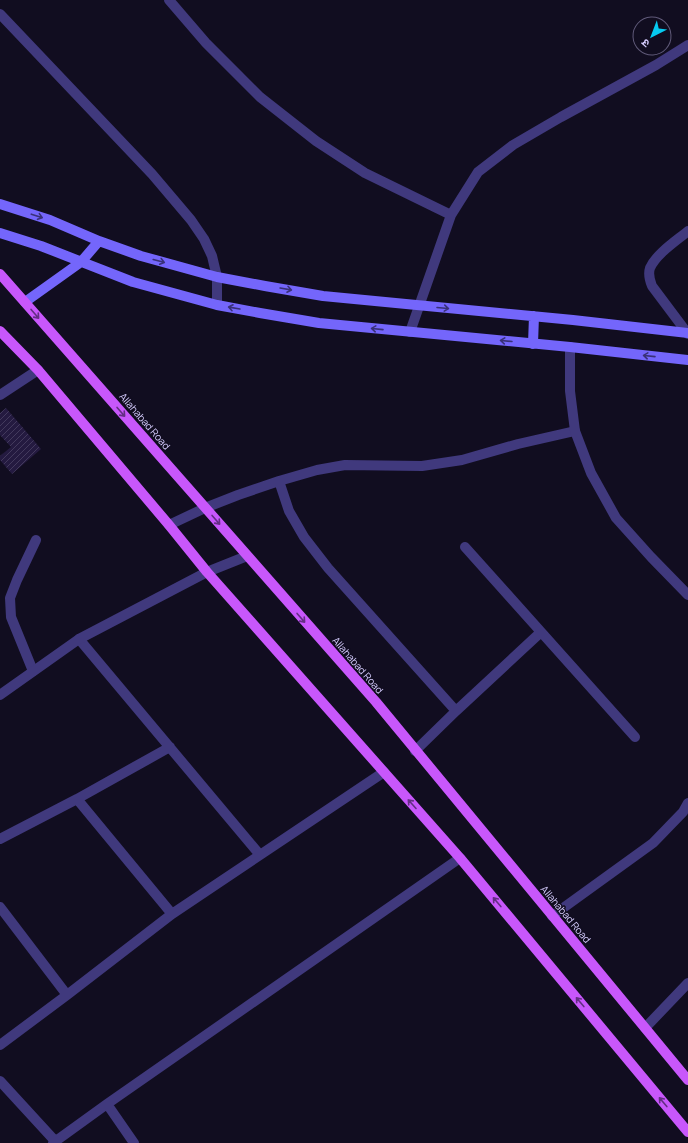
<svg xmlns="http://www.w3.org/2000/svg" width="688" height="1143" font-family="Manrope,'Noto Sans Devanagari',sans-serif">
<defs>
<pattern id="building-hatch" width="6" height="6" patternUnits="userSpaceOnUse"><rect width="6" height="6" fill="#241a40"/><path d="M-1 1l2-2M0 6l6-6M5 7l2-2" fill="none" stroke="#433a5d"/></pattern>
</defs>
<rect width="100%" height="100%" fill="#110d20"/>
<path fill="url(#building-hatch)" d="M6,408L41,449L12,474L0,460V456L11,447L0,435V413Z"/>
<g fill="none" stroke-linecap="round" stroke-linejoin="round">
<path stroke="#40397d" stroke-width="10" d="M279,481L289,511L304,537L328,568L456,711
M169,525L205,508L238,495L279,481L317,470L345,465L422,466L462,460L518,444L575,431
M465,547L635,737
M33,671L11,617L10,598L17,580L36,540
M415,751L456,711L541,632"/>
<path stroke="#40397d" stroke-width="10" d="M169,0L206,43L260,97L316,141L365,173L451,215
M0,14L152,174L191,220L204,239L212,256L217,277V305
M688,231C676,241 656,254 650,268C648,274 650,281 652,286L688,334
M410,332L451,215L478,172L513,145L561,117L656,65L688,45
M570,347V391L575,431L591,473L616,518L651,557L688,595
M0,395L38,370
M79,639L260,855
M77,799L172,914
M0,839L77,799L170,747
M0,907L67,995
M552,916L653,843L683,812L688,803
M645,1028L688,983
M0,1045L67,995L172,914L384,772
M0,1081L55,1141
M107,1104L134,1143
M53,1143L107,1104L460,858"/>
<path stroke="#40397d" stroke-width="10" d="M0,695L79,639L207,572L247,556"/>
<path stroke="#7466fb" stroke-width="10" d="M0,204L50,220L99,241L141,256L217,277L265,286L323,296L573,320L688,333
M0,233L41,246L133,282L217,305L260,313L319,323L570,347L688,360
M25,302L81,262L99,241
M533,344L534,316"/>
<path stroke="#c857fb" stroke-width="10" d="M0,274L376,702L688,1080
M0,331L38,370L169,525L207,572L460,858L688,1132"/>
</g>
<defs><path id="oneway-shaft" d="M-6 0H5M1.5-3L5.5 0L1.5 3" fill="none" stroke-width="1.6" stroke-linecap="round" stroke-linejoin="round"/></defs>
<g stroke="#393178">
<use href="#oneway-shaft" transform="translate(37 216) rotate(18)"/>
<use href="#oneway-shaft" transform="translate(159 261) rotate(15)"/>
<use href="#oneway-shaft" transform="translate(286 289) rotate(10)"/>
<use href="#oneway-shaft" transform="translate(234 308) rotate(-170)"/>
<use href="#oneway-shaft" transform="translate(443 308) rotate(5)"/>
<use href="#oneway-shaft" transform="translate(377 329) rotate(-174)"/>
<use href="#oneway-shaft" transform="translate(506 341) rotate(-175)"/>
<use href="#oneway-shaft" transform="translate(649 356) rotate(-174)"/>
</g>
<g stroke="#632e83">
<use href="#oneway-shaft" transform="translate(35 314) rotate(49)"/>
<use href="#oneway-shaft" transform="translate(121 412) rotate(49)"/>
<use href="#oneway-shaft" transform="translate(216 520) rotate(49)"/>
<use href="#oneway-shaft" transform="translate(301 618) rotate(49)"/>
<use href="#oneway-shaft" transform="translate(412 804) rotate(-132)"/>
<use href="#oneway-shaft" transform="translate(497 902) rotate(-130)"/>
<use href="#oneway-shaft" transform="translate(580 1002) rotate(-130)"/>
<use href="#oneway-shaft" transform="translate(663 1102) rotate(-130)"/>
</g>
<g text-anchor="middle" stroke-width="3" stroke-linejoin="round" paint-order="stroke">
<g font-size="10" fill="#d6cdfe" stroke="#110d20">
<text transform="translate(145 421) rotate(49)" y="4">Allahabad Road</text>
<text transform="translate(358 665) rotate(49)" y="4">Allahabad Road</text>
<text transform="translate(566 914) rotate(50)" y="4">Allahabad Road</text>
</g>
</g>
<g transform="translate(652 36) rotate(222)"><circle r="19" fill="#110d20" stroke="#605a79"/>
<path d="M0-3L7 15L0 10L-7 15Z" fill="#06caf1"/>
<text y="-6" font-size="11" font-weight="bold" text-anchor="middle" fill="#d6cdfe">उ</text>
</g>
</svg>
